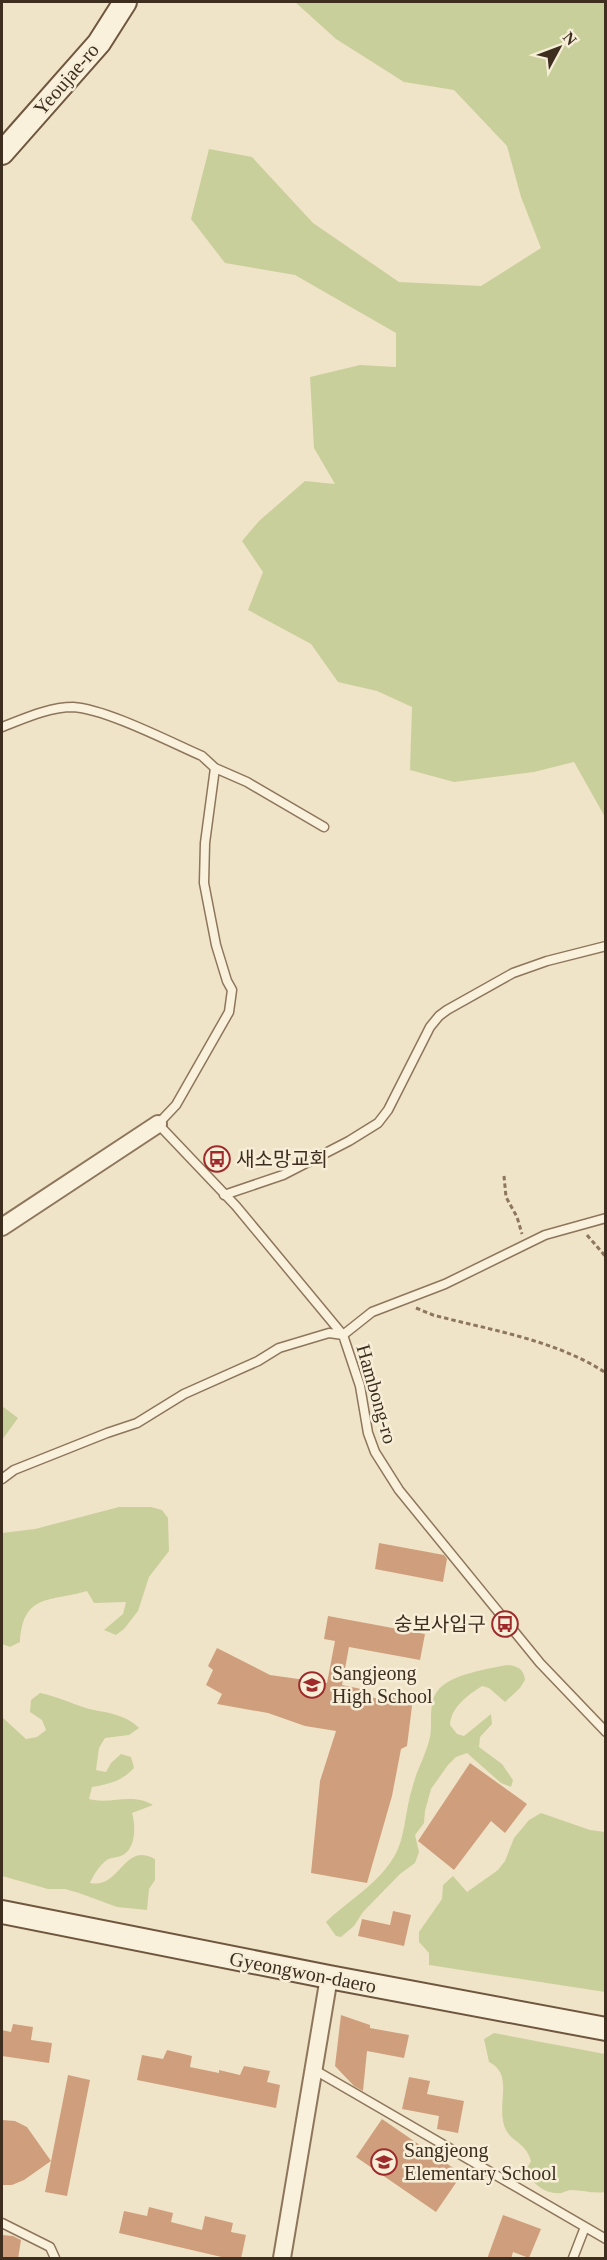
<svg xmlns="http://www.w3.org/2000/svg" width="607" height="2260" font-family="'Times New Roman','Noto Sans KR',serif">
<rect width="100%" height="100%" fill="#f0e4c8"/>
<path fill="#c9cf9b" d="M295,2H605V817L574,762L534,772L454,782L410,770L412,707L377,691L338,682L311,644L248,610L263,572L242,541L259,521L305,481L335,484L314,448L310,377L360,365L396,367V333L295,275L225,263L191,219L209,149L252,157L313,223L399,282L481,286L541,248L521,197L507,146L454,90L404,82L336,39Z
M2,1406L18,1418L2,1440Z
M119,1507H151L162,1510L168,1518L169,1551L149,1577L138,1611L124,1629L116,1635L104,1630L123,1614L126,1602L94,1603L87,1591C50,1602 23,1593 20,1642L10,1647L2,1644V1533L35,1529Z
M507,1665C517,1666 524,1669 525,1680L520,1688L505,1702L489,1688L482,1686C468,1695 451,1707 450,1725L457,1734L464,1736L491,1714L492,1724L480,1737L479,1747L502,1764L513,1780L511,1787L501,1783L467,1753L456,1757L448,1765L431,1789L425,1811L424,1823L415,1835L419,1852L415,1863L400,1874L363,1912L354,1926L341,1937L336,1936L326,1922C350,1899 382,1882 397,1851C405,1835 406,1807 412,1789C416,1771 426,1755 430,1737C433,1722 427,1702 439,1689C453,1674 487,1669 507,1665Z
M40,1693C56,1696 70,1703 86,1708C105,1713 124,1713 139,1728L129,1735L105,1738L99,1748L96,1770L106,1772L111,1763L121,1754L131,1757L134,1768C122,1781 110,1784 92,1787L89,1799C110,1805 132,1792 153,1805L132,1813C136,1826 136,1850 121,1856C116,1858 111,1857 107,1860C99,1866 94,1874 90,1883C121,1889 123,1841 155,1859V1880L149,1889L147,1910L117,1907L79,1893L65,1889H48L2,1876V1717L26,1739L37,1737L46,1730L42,1720L30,1712L31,1700Z
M541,1813L590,1830L605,1832V1992L429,1965V1953L419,1942V1932L442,1899L443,1885L453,1876L467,1892L498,1870L505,1861L514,1838L529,1820Z
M494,2033L605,2054V2192C593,2194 583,2190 571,2190C570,2190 563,2192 562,2193C545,2195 534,2184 525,2172L531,2161C525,2139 507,2143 503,2121C499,2099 512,2073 489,2062L484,2039Z"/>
<path fill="#cf9f7d" d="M379,1543L444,1555L447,1559L443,1582L375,1569Z
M328,1616L425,1634L420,1660L349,1647L342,1685L361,1689L360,1695L385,1700L386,1692L413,1698L407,1746L401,1749L392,1796L367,1883L311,1873L320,1781L336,1731L305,1726L268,1713L217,1704L222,1694L206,1685L213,1670L208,1666L217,1648L270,1675L327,1683L335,1641L324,1639Z
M470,1763L527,1804L505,1833L491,1821L454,1870L418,1841Z
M393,1911L411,1915L404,1946L358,1936L362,1919L390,1925Z
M341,2015L370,2025V2028L409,2035L404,2058L367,2051L363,2091L354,2086L335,2066Z
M13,2024L33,2027L31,2040L52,2043L49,2063L2,2056V2030L11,2032Z
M167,2050L192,2056L190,2067L219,2073V2070L240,2075L244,2066L270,2071L267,2082L280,2085L276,2108L137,2080L142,2055L163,2059Z
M68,2075L90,2080L67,2196L45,2192Z
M409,2077L430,2081L427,2094L464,2101L458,2133L437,2129L439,2116L402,2109Z
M382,2119L462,2174L436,2212L356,2157Z
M2,2120L15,2121L27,2127L51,2161L24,2180L12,2185H2Z
M149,2207L173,2213L171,2222L202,2230L205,2216L233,2223L231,2232L246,2235L241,2259H230L119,2233L124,2211L147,2216Z
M503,2215L541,2229L529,2258L513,2252L511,2259H487Z
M2,2235L13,2236L21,2240L18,2259H2Z"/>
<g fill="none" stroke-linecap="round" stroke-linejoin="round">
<g stroke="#8d765c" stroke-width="11">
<path id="lane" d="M2,727C23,719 49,707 73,707C106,709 170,742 202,756L215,768L247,782L324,827
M215,768L205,843L204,883L216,945L227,981L232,990L229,1012L176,1105L158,1124L236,1206L343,1335L360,1386L368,1433L375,1452L399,1490L540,1663L606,1732
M224,1195L283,1175L349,1141L378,1123L388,1110L430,1027L439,1016L447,1010L513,973L547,961L606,946
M2,1479L14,1470L107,1433L137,1423L184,1394L258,1361L279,1348L329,1333L343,1335L372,1312L445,1284L545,1235L606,1218
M313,2069L606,2239
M2,2223L50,2247L55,2258
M573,2258L585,2227"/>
</g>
<g stroke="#8d765c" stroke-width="20">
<path id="street" d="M2,1227L158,1124
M282,2258L329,1977"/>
</g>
<g stroke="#6f573f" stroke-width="26">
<path id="secondary" d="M2,153L99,43L125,2
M2,1912L329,1977L606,2029"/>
</g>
<path stroke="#8d765c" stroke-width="3" stroke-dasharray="4.5 3" stroke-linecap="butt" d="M504,1176L506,1197L517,1217L522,1234
M587,1235L606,1257
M416,1308L433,1315C490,1330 556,1340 606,1373"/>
<use href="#lane" stroke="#faf1dc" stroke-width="8"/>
<use href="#street" stroke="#faf1dc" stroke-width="16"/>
<use href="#secondary" stroke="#faf1dc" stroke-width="22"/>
</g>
<defs>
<g id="bus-ring" transform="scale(1.35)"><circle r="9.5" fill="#f7eed8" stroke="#9e2a2b" stroke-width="1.5"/><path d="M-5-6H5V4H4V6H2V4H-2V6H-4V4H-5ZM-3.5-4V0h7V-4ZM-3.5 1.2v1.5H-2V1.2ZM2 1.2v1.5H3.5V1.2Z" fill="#9e2a2b"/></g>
<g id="school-ring" transform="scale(1.35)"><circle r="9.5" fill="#f7eed8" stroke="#9e2a2b" stroke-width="1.5"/><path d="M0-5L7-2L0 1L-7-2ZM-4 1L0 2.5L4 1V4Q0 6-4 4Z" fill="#9e2a2b"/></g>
</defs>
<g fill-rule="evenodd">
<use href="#bus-ring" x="217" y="1159"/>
<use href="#bus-ring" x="505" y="1624"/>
<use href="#school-ring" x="312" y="1685"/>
<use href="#school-ring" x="384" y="2162"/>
</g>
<g text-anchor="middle" stroke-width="5" stroke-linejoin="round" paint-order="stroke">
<g font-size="20" fill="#3d2e20" stroke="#f7eed8">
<text transform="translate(66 79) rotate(-49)" y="7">Yeoujae-ro</text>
<text transform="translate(377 1394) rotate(74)" y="7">Hambong-ro</text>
<text transform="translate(303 1972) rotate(11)" y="7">Gyeongwon-daero</text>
</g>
<g font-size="20" fill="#3d2e20" stroke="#f7eed8" text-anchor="start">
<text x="236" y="1166">새소망교회</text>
<text x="486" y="1631" text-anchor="end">숭보사입구</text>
<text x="332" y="1680">Sangjeong<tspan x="332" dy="23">High School</tspan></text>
<text x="404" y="2157">Sangjeong<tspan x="404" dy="23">Elementary School</tspan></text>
</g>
</g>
<rect width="607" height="2260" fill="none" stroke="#3d2e20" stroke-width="6"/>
<g transform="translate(559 48) rotate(49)" stroke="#f7eed8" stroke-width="4.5" paint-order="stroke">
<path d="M0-4.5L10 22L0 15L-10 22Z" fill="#3d2e20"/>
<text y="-9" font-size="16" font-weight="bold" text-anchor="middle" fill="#3d2e20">N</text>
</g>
</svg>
